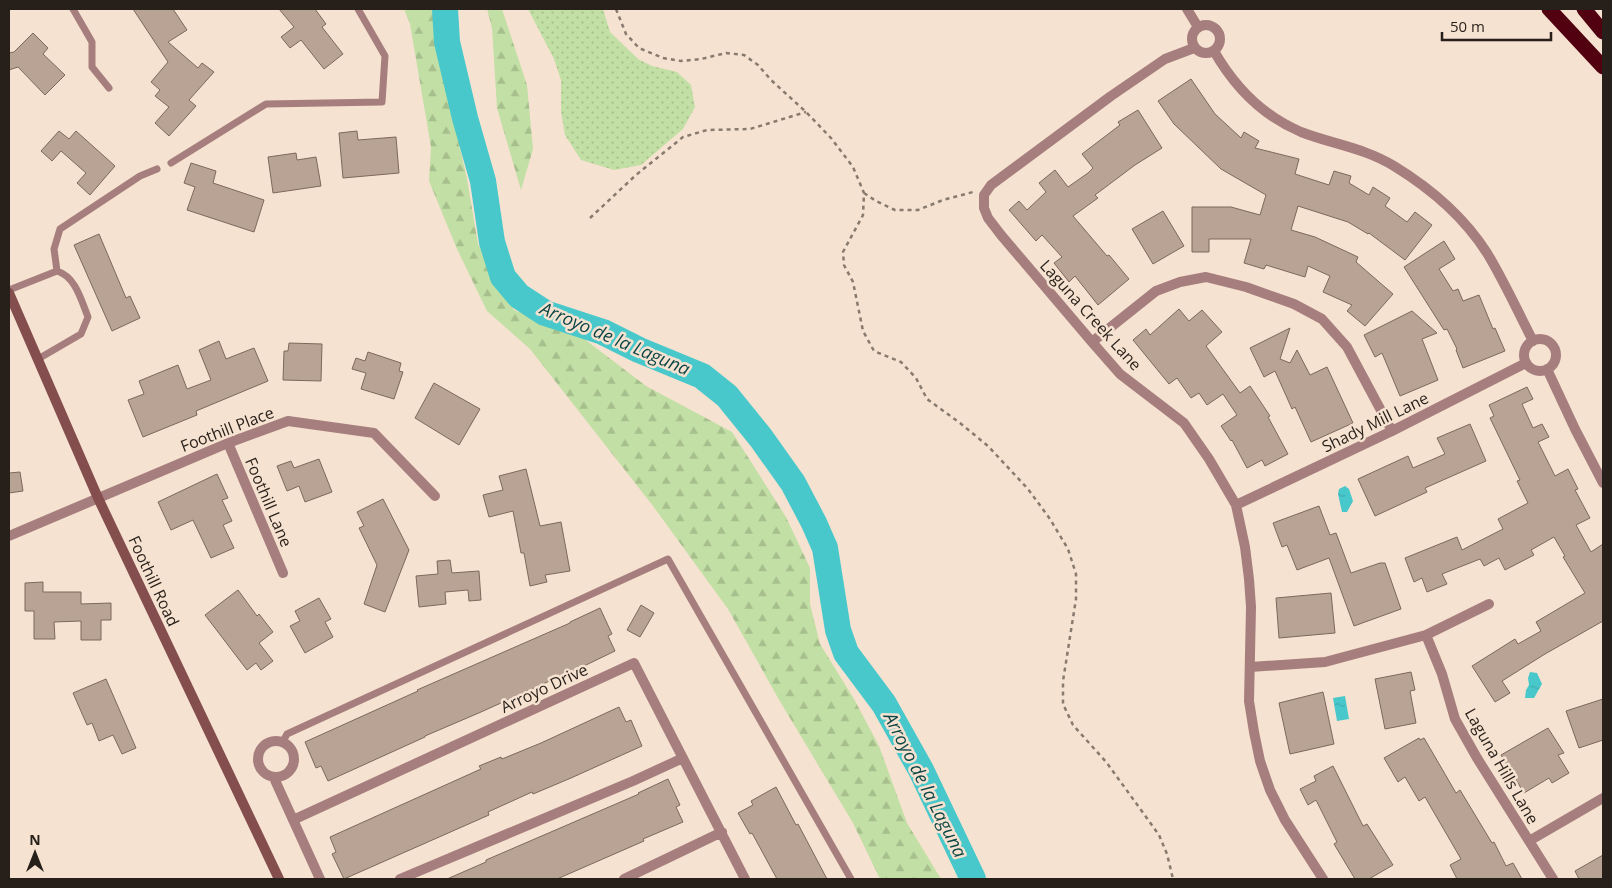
<svg xmlns="http://www.w3.org/2000/svg" width="1612" height="888" font-family="'Open Sans',sans-serif">
<defs>
<pattern id="forest-firs" width="22" height="20" patternUnits="userSpaceOnUse" patternTransform="scale(1.25)"><rect width="22" height="20" fill="#c2dfa5"/><path d="M5 1l3.5 6h-7zM16 11l3.5 6h-7z" fill="#a7bf8d"/></pattern>
<pattern id="park-dots" width="8" height="8" patternUnits="userSpaceOnUse" patternTransform="scale(1.25)"><rect width="8" height="8" fill="#c2dfa5"/><path d="M2 2h.1M6 6h.1" fill="none" stroke="#a7bf8d" stroke-width="1.8" stroke-linecap="round"/></pattern>
<pattern id="water-ripples" width="26" height="14" patternUnits="userSpaceOnUse" patternTransform="scale(1.25)"><rect width="26" height="14" fill="#48c8cb"/><path d="M2 4q2-2 4 0t4 0M15 11q2-2 4 0t4 0" fill="none" stroke="#3fabae"/></pattern>
</defs>
<rect width="100%" height="100%" fill="#f6e2d0"/>
<path fill="url(#forest-firs)" d="M404,9H433L436,41L467,179L478,244L514,310L583,338L646,386L732,432L786,517L810,568V604L820,644L854,699L879,746L907,823L941,879H880L853,823L778,698L728,609L653,506L530,349L487,311L457,249L429,181L431,147L410,24Z
M487,9H502L527,85L533,149L521,190L497,108L492,28Z"/>
<path fill="url(#park-dots)" d="M528,9H603L610,32L638,59L652,66L677,72L691,85L695,107L683,129L641,165L614,170L581,160L565,135L561,112V80L554,59Z"/>
<path fill="url(#water-ripples)" d="M1345,486L1349,489L1353,501L1347,512H1342L1338,494L1339,489Z
M1530,672L1537,673L1542,684L1534,698H1525L1526,690L1529,685L1528,678Z
M1345,696L1349,719L1337,721L1333,698Z"/>
<g fill="none" stroke-linecap="round" stroke-linejoin="round">
<path stroke="#48c8cb" stroke-width="26" d="M445,9L447,42L465,118L483,181L492,242L503,277L519,296L545,313L603,332L639,350L702,376L727,396L761,438L793,483L814,523L825,548L838,630L846,653L884,704L921,770L973,879"/>
</g>
<path fill="#b9a395" stroke="#7d685b" d="M133,9H173L187,30L168,42L198,68L202,63L214,72L189,100L196,106L169,136L155,123L169,107L155,96L160,90L151,82L168,62Z
M279,9H315L326,24L322,27L343,54L324,69L301,40L290,48L281,37L294,27Z
M33,33L48,48L43,54L65,75L45,95L18,67L9,70V53L14,52Z
M1191,79L1215,114L1241,138L1244,132L1259,141L1255,148L1299,159L1295,174L1329,185L1334,171L1351,176L1349,183L1369,195L1373,187L1390,198L1385,206L1407,222L1415,212L1432,225L1405,260L1369,233L1368,234L1348,222L1298,206L1291,230L1315,237L1358,257L1356,262L1393,294L1365,326L1347,311L1352,305L1323,292L1330,276L1308,266L1305,277L1266,265L1264,269L1244,263L1251,239H1209V252H1192V207H1231L1260,215L1266,195L1221,169L1174,124L1158,101Z
M1138,110L1162,148L1135,165L1095,195L1098,198L1073,216L1107,256L1109,255L1129,279L1098,305L1075,276L1069,282L1054,263L1062,257L1042,235L1036,241L1009,210L1019,201L1027,210L1046,192L1039,183L1055,170L1068,187L1088,173L1093,168L1082,154L1120,125L1118,122Z
M59,131L69,139L76,131L115,166L90,195L77,183L86,173L61,151L52,161L41,151Z
M357,131L358,140L396,137L399,173L343,178L339,133Z
M296,153L297,160L316,157L321,186L273,193L268,157Z
M191,163L216,171L213,183L264,200L254,232L187,210L195,187L184,183Z
M1163,211L1184,246L1153,264L1132,229Z
M99,234L126,298L130,296L140,318L112,331L74,245Z
M1444,241L1455,259L1439,269L1453,291L1458,289L1463,301L1479,295L1493,329L1495,328L1505,351L1463,368L1456,350L1457,349L1447,329L1444,330L1404,267Z
M1179,309L1189,321L1202,310L1222,332L1206,346L1240,393L1250,386L1270,416L1268,417L1288,454L1265,466L1262,460L1247,468L1232,440L1231,441L1221,426L1237,415L1223,394L1207,405L1199,393L1191,398L1177,378L1169,384L1133,340L1146,329L1150,335Z
M1412,311L1437,333L1422,339L1438,380L1400,396L1382,353L1375,357L1364,335Z
M1290,328L1280,359L1290,363L1297,350L1310,375L1327,367L1353,423L1311,442L1295,407L1292,409L1275,371L1264,377L1250,348Z
M219,341L226,359L254,348L268,381L196,411L197,415L143,437L128,400L144,394L139,381L178,365L187,389L211,380L199,350Z
M289,343L322,344L321,381L283,380L284,351H288Z
M368,352L401,363L399,371L403,372L394,399L361,389L366,373L352,369L356,358L365,361Z
M434,383L480,409L459,445L415,418Z
M1527,387L1533,399L1522,404L1533,428L1542,424L1549,437L1538,442L1555,476L1568,469L1578,489L1575,490L1590,518L1576,525L1591,552L1603,544V621L1545,654L1502,681L1510,693L1495,702L1472,666L1515,639L1518,644L1541,631L1536,622L1585,593L1563,557L1565,556L1554,537L1531,550L1534,555L1505,570L1499,558L1484,566L1480,559L1442,574L1447,584L1427,592L1422,578L1414,582L1405,558L1457,537L1462,550L1503,529L1498,519L1528,503L1517,481L1520,480L1490,418L1494,416L1489,405Z
M1470,424L1486,461L1425,488L1427,492L1375,516L1358,479L1408,456L1413,468L1445,454L1437,438Z
M319,459L332,492L305,502L299,486L287,491L277,466L291,461L294,468Z
M526,469L540,526L561,522L570,571L545,575L547,582L530,586L524,553H521L513,511L489,517L483,495L503,490L499,476Z
M20,472L23,491L9,493V473Z
M217,474L228,498L222,500L232,521L223,525L234,548L211,558L193,520L171,530L158,502Z
M383,499L409,550L385,612L364,604L377,565L359,528L364,526L357,512Z
M1319,506L1330,535L1336,533L1351,573L1380,563H1385L1401,609L1354,626L1329,558L1297,570L1287,545L1282,547L1273,523Z
M450,560L452,573L479,571L481,600L469,601L468,590L445,592L446,604L419,607L416,576L438,574L437,561Z
M43,582V592H81V604L111,603V620H101V640H81V621L54,622L55,639H34V611H25V583Z
M238,590L257,616L259,614L273,632L259,643L273,661L261,670L256,663L247,670L205,615Z
M1331,593L1335,633L1279,638L1276,598Z
M319,598L331,619L325,622L333,637L305,653L290,626L300,621L295,611Z
M641,605L654,613L640,637L627,630Z
M600,608L612,634L608,636L615,651L555,680L554,679L481,712L425,736V737L328,781L321,766L316,768L305,742L418,691L417,690L570,623V622Z
M1411,672L1415,690L1410,691L1416,723L1385,729L1375,679Z
M106,679L136,748L122,754L113,735L99,741L92,723L87,725L73,693Z
M1323,692L1334,744L1290,754L1279,703Z
M1603,699V740L1579,748L1566,711Z
M619,707L626,722L631,720L642,746L571,778L533,794L532,792L488,812L489,815L344,879L332,854L336,852L330,837L481,769L479,766L501,757L502,759L541,743Z
M1548,728L1564,753L1558,755L1569,773L1552,783L1549,778L1524,793L1501,755Z
M1419,738L1420,740L1424,738L1456,793L1460,790L1492,843L1494,842L1506,866L1513,863L1522,879H1457L1450,865L1461,859L1425,797L1419,801L1405,777L1398,782L1384,758Z
M1333,766L1363,826L1367,824L1393,865L1369,879H1355L1334,844L1337,842L1316,800L1308,805L1300,789L1316,781L1314,776Z
M668,779L680,805L676,807L683,822L643,839L644,841L557,879H447L486,862V860L639,794L638,793Z
M776,787L796,825L798,824L827,879H777L752,833L750,834L738,813L753,805L751,801Z
M1603,855V879H1579L1575,871Z"/>
<g fill="none" stroke-linecap="round" stroke-linejoin="round">
<path stroke="#877a6e" stroke-width="2.5" stroke-dasharray="4 4" stroke-linecap="butt" d="M616,9L626,34L639,48L663,58L681,61L701,59L726,53L744,55L758,65L771,80L806,112L831,138L853,167L864,193L863,215L843,252L844,265L853,282L863,331L874,351L901,362L916,378L927,399L960,423L988,446L1028,489L1050,519L1068,549L1076,574V599L1063,681V704L1073,725L1107,763L1159,835L1167,854L1173,879
M864,193L876,201L895,210H918L943,200L973,192
M590,218L636,175L683,137L707,130L750,129L806,112"/>
<path stroke="#a67e7e" stroke-width="7" d="M73,9L92,42V67L109,88
M171,163L266,104L382,102L385,56L358,9
M57,271L54,249L60,229L140,176L157,169
M9,290L57,271C76,277 81,300 88,317L81,334L38,359
M282,743L287,734L668,559L851,879"/>
<path stroke="#a67e7e" stroke-width="10" d="M1194,48L1165,59L1111,96L991,185L984,195V208L988,218L1001,235L1092,342L1120,374L1184,423L1209,459L1236,505L1245,547L1249,579L1251,607L1249,701L1254,732L1260,761L1270,790L1285,820L1323,879
M1092,342L1156,291L1180,282L1206,277L1246,287L1294,304L1322,319L1347,347L1392,431
M228,443L283,573
M1236,505L1392,431L1526,363
M9,536L228,443L288,421L374,433L435,496
M1426,635L1442,674L1455,719L1477,758L1553,879
M1250,667L1325,662L1426,635L1489,604
M258 759a18 18 0 1 1 36 0a18 18 0 1 1-36 0Z
M274,778L320,879
M293,820L634,663L745,879
M1529,841L1603,798
M400,879L633,781L683,758
M624,879L722,832"/>
<path stroke="#a67e7e" stroke-width="10" d="M1187,9L1198,27
M1192 39a14 14 0 1 1 28 0a14 14 0 1 1-28 0Z
M1214,51C1234,86 1263,116 1301,132C1332,144 1365,148 1394,166C1430,188 1464,217 1487,253C1504,281 1518,312 1533,341
M1524 355a16 16 0 1 1 32 0a16 16 0 1 1-32 0Z
M1547,369L1575,429L1603,483"/>
<path stroke="#844d4e" stroke-width="10" d="M9,293L98,498L279,879"/>
<path stroke="#520111" stroke-width="15" d="M1549,9L1603,67
M1584,9L1603,32"/>
</g>
<g text-anchor="middle" stroke-width="5" stroke-linejoin="round" paint-order="stroke">
<g font-size="16" fill="#271f19" stroke="#f6e2d0">
<text transform="translate(1091 315) rotate(48)" y="6">Laguna Creek Lane</text>
<text transform="translate(1375 422) rotate(-26)" y="6">Shady Mill Lane</text>
<text transform="translate(227 429) rotate(-21)" y="6">Foothill Place</text>
<text transform="translate(269 502) rotate(67)" y="6">Foothill Lane</text>
<text transform="translate(154 581) rotate(65)" y="6">Foothill Road</text>
<text transform="translate(544 688) rotate(-25)" y="6">Arroyo Drive</text>
<text transform="translate(1502 766) rotate(60)" y="6">Laguna Hills Lane</text>
</g>
<g font-size="18" font-style="italic" fill="#0c4647" stroke="#f6e2d0">
<text transform="translate(615 339) rotate(23)" y="6">Arroyo de la Laguna</text>
<text transform="translate(925 785) rotate(63)" y="6">Arroyo de la Laguna</text>
</g>
</g>
<rect width="1612" height="888" fill="none" stroke="#271f19" stroke-width="20"/>
<g transform="translate(35 853)" stroke="#f6e2d0" stroke-width="4" paint-order="stroke">
<path d="M0-4L9 19L0 12L-9 19Z" fill="#271f19"/>
<text y="-8" font-size="14" font-weight="bold" text-anchor="middle" fill="#271f19">N</text>
</g>
<path d="M1442 32v8h109v-8" fill="none" stroke="#271f19" stroke-width="2.5"/>
<text x="1450" y="32" font-size="15" fill="#271f19" stroke="#f6e2d0" stroke-width="4" paint-order="stroke">50 m</text>
</svg>
